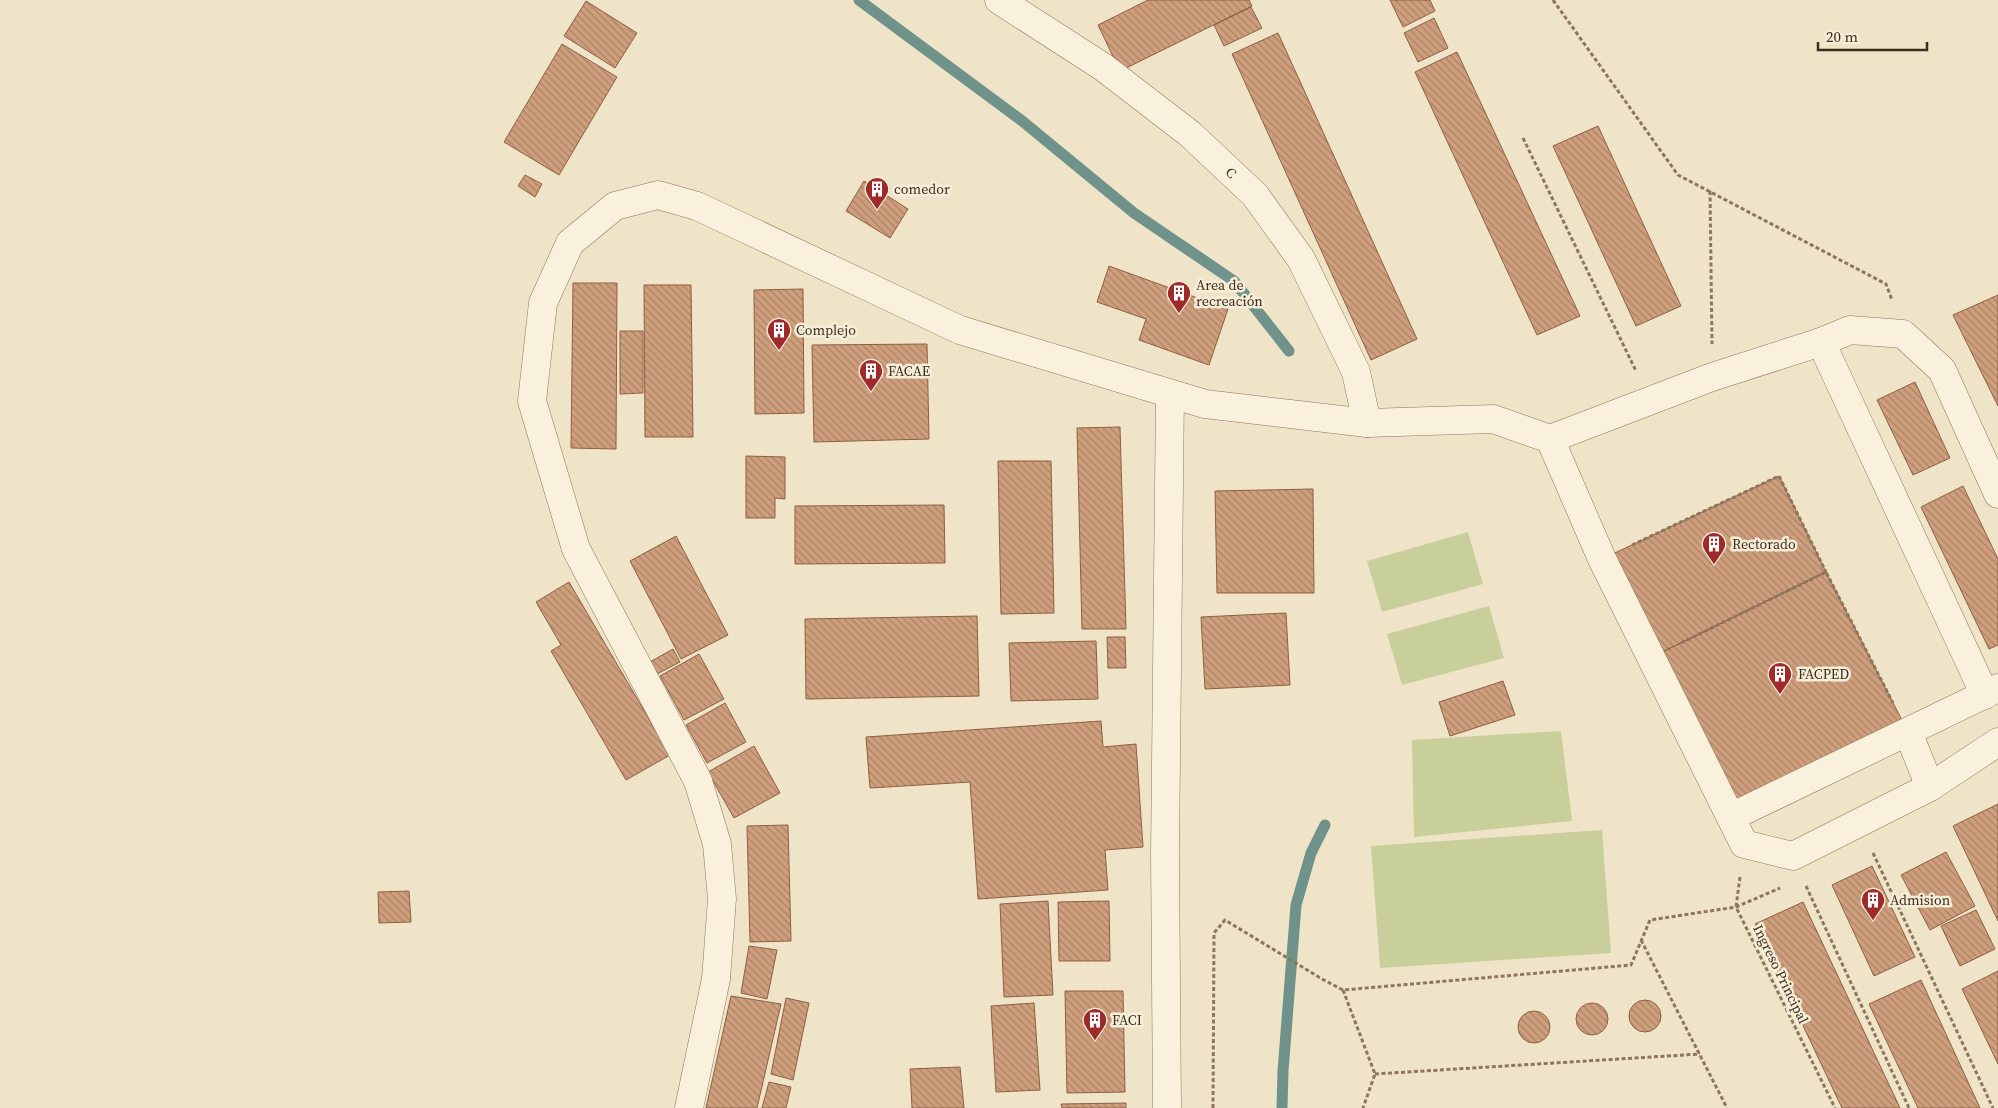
<svg xmlns="http://www.w3.org/2000/svg" width="1998" height="1108" font-family="'Source Serif 4',serif">
<defs>
<pattern id="building-back-hatch" width="6" height="6" patternUnits="userSpaceOnUse" patternTransform="scale(1.25)"><rect width="6" height="6" fill="#cf9f7d"/><path d="M-1 5l2 2M0 0l6 6M5-1l2 2" fill="none" stroke="#a98266"/></pattern>
</defs>
<rect width="100%" height="100%" fill="#f0e4c8"/>
<path fill="#c9cf9b" d="M1468,532L1483,584L1382,612L1367,561Z
M1489,606L1504,658L1402,685L1387,634Z
M1561,731L1572,821L1414,837L1412,740Z
M1602,830L1611,953L1380,968L1371,846Z"/>
<g fill="none" stroke-linecap="round" stroke-linejoin="round">
<path stroke="#6f938a" stroke-width="11" d="M859,0L1021,120L1134,213L1234,281L1289,351
M1282,1108L1283,1071L1296,905L1311,853L1325,825"/>
</g>
<path fill="url(#building-back-hatch)" stroke="#8d5f41" d="M1148,0H1249L1252,6L1120,71L1098,25Z
M1390,0H1430L1435,11L1403,27Z
M586,1L637,33L615,68L564,36Z
M1251,7L1262,28L1224,46L1214,25Z
M1434,18L1448,48L1418,62L1404,33Z
M1278,33L1417,339L1371,360L1232,54Z
M562,44L617,77L559,175L504,142Z
M1457,52L1580,316L1537,335L1415,72Z
M1598,126L1681,306L1636,326L1553,146Z
M525,175L542,184L535,197L518,186Z
M864,181L908,209L890,238L846,211Z
M1109,266L1228,309L1209,365L1139,340L1146,319L1097,302Z
M573,283H617L616,449L571,448Z
M644,285H691L693,437H645Z
M803,289L804,413L755,414L754,290Z
M1998,295V406L1953,315Z
M620,331H643V393L620,394Z
M927,344L929,439L814,442L812,345Z
M1915,382L1950,458L1913,475L1877,400Z
M1120,427L1126,629H1082L1077,428Z
M746,456L785,457V499L775,498V518H746Z
M998,461H1051L1054,613L1001,614Z
M1779,476L1826,572L1652,657L1602,559Z
M1963,486L1998,559V645L1989,649L1921,507Z
M1313,489L1314,593H1217L1215,491Z
M944,505L945,563L795,564V506Z
M676,536L728,635L681,659L630,561Z
M1826,572L1908,732L1731,817L1652,657Z
M569,582L670,755L626,780L551,651L561,645L536,602Z
M1286,613L1290,685L1205,689L1201,617Z
M977,616L979,696L806,699L805,619Z
M1107,637H1125L1126,668H1108Z
M1096,641L1098,699L1011,701L1009,643Z
M673,649L680,662L657,674L650,662Z
M699,654L724,699L684,720L660,676Z
M1503,681L1515,715L1450,736L1439,702Z
M725,703L746,742L707,763L686,725Z
M1101,721L1103,747L1136,744L1143,847L1105,850L1108,890L978,899L970,782L870,788L866,737Z
M754,746L780,793L734,818L708,772Z
M1998,804V921L1953,826Z
M788,825L791,941L750,942L747,826Z
M1946,852L1975,906L1930,930L1901,875Z
M1872,866L1915,957L1874,976L1832,885Z
M409,891L411,922L379,923L378,892Z
M1048,901L1053,995L1004,997L1000,904Z
M1109,901L1110,961H1059L1058,902Z
M1803,902L1900,1108H1842L1755,924Z
M1976,910L1995,949L1960,966L1941,926Z
M749,946L777,950L767,999L741,993Z
M1998,971V1064L1962,989Z
M1921,980L1980,1108H1918L1869,1004Z
M1065,991H1123L1125,1092L1067,1093Z
M731,996L781,1004L757,1108H706Z
M786,998L809,1003L793,1080L771,1074Z
M1629 1016a16 16 0 1 1 32 0a16 16 0 1 1-32 0Z
M1576 1019a16 16 0 1 1 32 0a16 16 0 1 1-32 0Z
M1034,1003L1040,1090L996,1092L991,1006Z
M1518 1027a16 16 0 1 1 32 0a16 16 0 1 1-32 0Z
M960,1067L964,1108H912L910,1069Z
M769,1082L791,1087L786,1108H762Z
M1126,1103V1108H1062L1061,1104Z"/>
<g fill="none" stroke-linecap="round" stroke-linejoin="round">
<g stroke="#8d765c" stroke-width="29">
<g id="minor">
<path id="s1" d="M999,0L1103,67L1190,134L1255,195L1301,259L1356,372L1367,423"/>
<path d="M1821,342L1985,695"/>
<path d="M1550,439L1602,559L1744,844L1793,856L1930,787L1998,742"/>
<path d="M1908,732L1930,787"/>
<path d="M1731,817L1998,688"/>
<path d="M689,1108L716,979L722,899L717,844L698,781L576,549L532,401L543,303L570,243L615,206L658,195L697,206L960,330L1205,404L1367,423L1493,419L1550,439L1712,377L1821,342L1850,330L1903,334L1942,370L1998,494"/>
<path d="M1167,1108L1165,854L1170,394"/>
</g>
</g>
<path stroke="#8d765c" stroke-width="3" stroke-dasharray="4 2.5" stroke-linecap="butt" d="M1553,0L1678,175L1886,284L1892,300
M1523,138L1636,371
M1710,191L1712,344
M1632,545L1779,476L1826,572
M1681,643L1826,572L1893,703
M1873,853L1993,1108
M1740,877L1736,907L1835,1108
M1806,886L1909,1108
M1641,940L1727,1108
M1343,990L1375,1074L1363,1108
M1375,1074L1700,1054
M1213,1108L1214,933L1225,920L1322,979L1343,990L1631,965L1650,920L1736,907L1780,888"/>
<use href="#minor" stroke="#faf1dc" stroke-width="28"/>
</g>
<defs>
<g id="building-pin" transform="scale(1.25)"><path d="M0 17L-7.5 6A9.5 9.5 0 1 1 7.5 6Z" fill="#9e2a2b" stroke="#f7eed8"/><path d="M-4-6H4V6H1V3H-1V6H-4ZM-2.5-4.3h1.7v1.8h-1.7ZM.8-4.3h1.7v1.8H.8ZM-2.5-1h1.7V.8h-1.7ZM.8-1h1.7V.8H.8Z" fill="#fff"/></g>
</defs>
<g fill-rule="evenodd">
<use href="#building-pin" x="877" y="189"/>
<use href="#building-pin" x="1179" y="293"/>
<use href="#building-pin" x="779" y="330"/>
<use href="#building-pin" x="871" y="371"/>
<use href="#building-pin" x="1714" y="544"/>
<use href="#building-pin" x="1780" y="674"/>
<use href="#building-pin" x="1873" y="900"/>
<use href="#building-pin" x="1095" y="1020"/>
</g>
<g text-anchor="middle" stroke-width="5" stroke-linejoin="round" paint-order="stroke">
<g font-size="14" fill="#3d2e20" stroke="#f7eed8">
<text dy="5" stroke="none"><textPath href="#s1" startOffset="290">C</textPath></text>
<text transform="translate(1781 974) rotate(64)" y="5">Ingreso Principal</text>
</g>
<g font-size="14" fill="#3d2e20" stroke="#f7eed8" text-anchor="start">
<text x="894" y="194">comedor</text>
<text x="1196" y="290">Area de<tspan x="1196" dy="16">recreación</tspan></text>
<text x="796" y="335">Complejo</text>
<text x="888" y="376">FACAE</text>
<text x="1732" y="549">Rectorado</text>
<text x="1798" y="679">FACPED</text>
<text x="1890" y="905">Admision</text>
<text x="1112" y="1025">FACI</text>
</g>
</g>
<path d="M1818 42v8h109v-8" fill="none" stroke="#3d2e20" stroke-width="2.5"/>
<text x="1826" y="42" font-size="15" fill="#3d2e20" stroke="#f7eed8" stroke-width="4" paint-order="stroke">20 m</text>
</svg>
